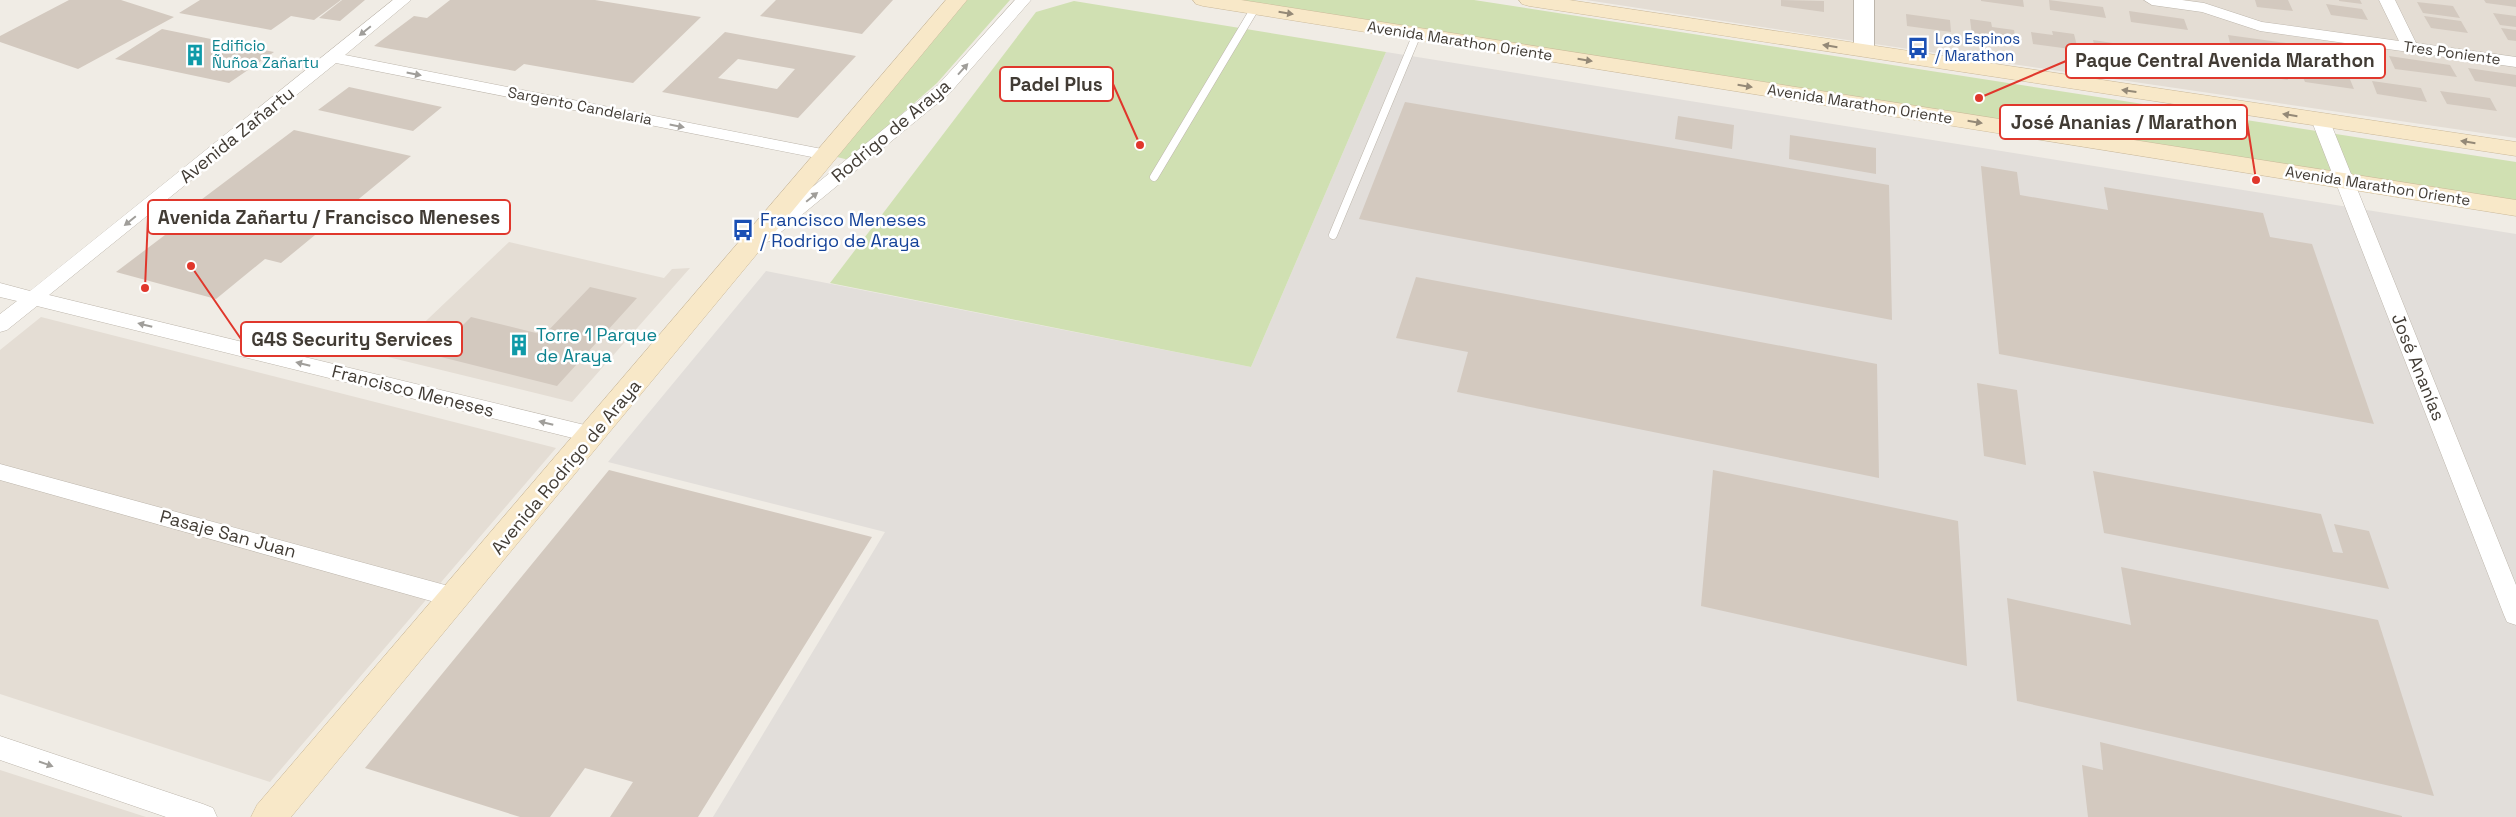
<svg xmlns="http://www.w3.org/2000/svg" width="2516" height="817" font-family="'Space Grotesk',sans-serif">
<rect width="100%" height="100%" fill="#f0ece5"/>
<path fill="#e4ddd4" d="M1586,0H2516V138L1820,36Z
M509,242L664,278L672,269L690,268L572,402L388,357Z
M41,317L556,448L270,782L0,694V350Z
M0,770L146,817H0Z"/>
<path fill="#e2deda" d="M1386,52L2516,234V817H713L885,532L608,462L766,271L1251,367Z"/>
<path fill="#d0e0b2" d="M967,0H1010L937,83L849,160L837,157Z
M1235,0H1474L2516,162V203Z
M1074,1L1386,52L1251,367L830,283L1036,12Z"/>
<path fill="#d3c9bf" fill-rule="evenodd" d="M69,0H121L174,17L78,69L0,42V36Z
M200,0H341L314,20L291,16L271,30L179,13Z
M342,0H365L340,21L319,18Z
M450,0H595L701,17L633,83L524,64L515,71L374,46L414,16L427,18Z
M776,0H893L862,34L760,16Z
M1781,0L1824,1V12L1781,6Z
M1981,0H2023L2024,7L1981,1Z
M2049,0L2103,7L2106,18L2050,10Z
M2255,0H2288L2293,11L2257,7Z
M2339,0H2360L2362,4L2339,1Z
M2484,0H2516V7L2486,3Z
M2417,2L2453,6L2460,18L2423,13Z
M2326,4L2362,9L2368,20L2331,15Z
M2129,11L2184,19L2188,30L2131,22Z
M2493,13L2516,16V27L2500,25Z
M1906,14L1950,20L1951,32L1907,26Z
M2424,16L2461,21L2468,33L2431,28Z
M1970,19L1991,22L1992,27L2014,30L2016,42L1972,35Z
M2501,28L2516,30V41L2508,40Z
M162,29L274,52L229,83L115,59Z
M2052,31L2074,34L2078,50L2033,44L2031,32L2053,35Z
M725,32L856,56L798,118L662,92ZM738,59L795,69L777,89L718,78Z
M2228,35L2286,43L2290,55L2231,47Z
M2093,40L2139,47L2142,59L2096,52Z
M2389,56L2450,65L2457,77L2395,69Z
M2235,60L2283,67L2288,80L2240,73Z
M2468,68L2516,75V87L2475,81Z
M2300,70L2349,77L2354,89L2305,82Z
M2372,81L2421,88L2427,102L2377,94Z
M349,87L442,107L413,131L318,110Z
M2440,91L2490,98L2497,111L2447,104Z
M1405,102L1889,185L1892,320L1359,219Z
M1678,116L1734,125L1732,149L1675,139Z
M294,130L411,156L281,263L265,259L216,299L116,272L165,235L157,233Z
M1790,135L1876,148V174L1789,159Z
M1981,166L2017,172L2020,195L2108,210L2104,187L2263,213L2270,237L2312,244L2374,424L1999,354Z
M1416,277L1877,364L1879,478L1457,392L1468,352L1396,338Z
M590,287L637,298L557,386L433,355L471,317L544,335Z
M1977,383L2017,390L2026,465L1984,456Z
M609,470L872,537L698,817H610L633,782L585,768L550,817H520L365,768Z
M1713,470L1958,521L1967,666L1701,606Z
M2093,471L2321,514L2333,552L2343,553L2334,524L2369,531L2389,589L2104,533Z
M2121,567L2378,620L2434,796L2017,701L2007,598L2131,625Z
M2100,742L2402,816V817H2088L2082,765L2103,770Z"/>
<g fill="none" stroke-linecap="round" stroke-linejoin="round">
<g stroke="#bdb6ac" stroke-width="9">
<path id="service" d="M1154,177L1255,8
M1333,235L1417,34"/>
</g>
<g stroke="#bdb6ac" stroke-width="1">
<path id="minor" d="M393,0H411L345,55L827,150L833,151L836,155L833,159L827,160L336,63L49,295L593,427L601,429L604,435L601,441L593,443L37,306L7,330L0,332V314L17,301L0,297V283L30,291Z
M1015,0H1031L950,93L770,241L763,243L756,241L754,237L756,233L938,85Z
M2144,0H2182L2204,3L2262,22L2399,41L2379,0H2395L2416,43L2516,57V67L2260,31L2202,12L2152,5Z
M2320,114L2326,115L2329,119L2516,585V625L2507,622L2504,615L2311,119L2314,115Z
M0,464L456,588L464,591L468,598L464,605L456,608L0,480Z
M0,736L203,804L213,808L217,817H166L0,760Z"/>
</g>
<g stroke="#bdb6ac" stroke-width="2">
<path id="tertiary" d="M1854,0H1874V51L1871,55H1857L1854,51Z"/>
</g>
<g stroke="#cbb99a" stroke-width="1">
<path id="secondary" d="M946,0H967L291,817H251L257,805Z
M1193,0H1241L2516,200V216L1203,6L1196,4Z
M1519,0H1569L2516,142V156L1529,6L1522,4Z"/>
</g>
<use href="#service" stroke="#fff" stroke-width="8"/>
<use href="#minor" fill="#fff" fill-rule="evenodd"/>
<use href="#tertiary" fill="#fff" fill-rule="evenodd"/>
<use href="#secondary" fill="#f8e8c8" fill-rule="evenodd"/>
</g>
<defs><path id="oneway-solid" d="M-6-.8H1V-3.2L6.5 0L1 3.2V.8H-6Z" transform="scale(1.25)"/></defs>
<g fill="#948977">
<use href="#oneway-solid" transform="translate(1286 13) rotate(9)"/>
<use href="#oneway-solid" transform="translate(1830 46) rotate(-171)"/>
<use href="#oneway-solid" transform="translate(1585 60) rotate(9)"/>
<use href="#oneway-solid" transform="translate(1745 86) rotate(9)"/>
<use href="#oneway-solid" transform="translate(2129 91) rotate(-172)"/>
<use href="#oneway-solid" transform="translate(2290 115) rotate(-171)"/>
<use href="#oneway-solid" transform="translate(1975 122) rotate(9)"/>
<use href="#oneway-solid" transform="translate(2468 142) rotate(-171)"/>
</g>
<g fill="#a09e9a">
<use href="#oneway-solid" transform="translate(365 31) rotate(141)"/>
<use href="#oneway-solid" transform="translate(963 69) rotate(-48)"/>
<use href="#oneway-solid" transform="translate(414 74) rotate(11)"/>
<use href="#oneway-solid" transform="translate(677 126) rotate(11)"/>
<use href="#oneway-solid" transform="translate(812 197) rotate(-39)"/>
<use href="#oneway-solid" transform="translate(130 221) rotate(141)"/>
<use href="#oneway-solid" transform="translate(145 325) rotate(-166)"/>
<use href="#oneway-solid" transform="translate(303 364) rotate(-166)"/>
<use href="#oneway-solid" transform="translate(546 423) rotate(-166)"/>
<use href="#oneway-solid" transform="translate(46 764) rotate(19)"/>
</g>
<defs>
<g id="bus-bare" transform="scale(1.725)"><path d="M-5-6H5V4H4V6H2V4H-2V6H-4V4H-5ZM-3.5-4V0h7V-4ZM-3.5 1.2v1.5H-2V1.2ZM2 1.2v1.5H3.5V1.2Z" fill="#1a4fb4" stroke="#fff" stroke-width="2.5" paint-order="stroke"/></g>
<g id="building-bare" transform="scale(1.725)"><path d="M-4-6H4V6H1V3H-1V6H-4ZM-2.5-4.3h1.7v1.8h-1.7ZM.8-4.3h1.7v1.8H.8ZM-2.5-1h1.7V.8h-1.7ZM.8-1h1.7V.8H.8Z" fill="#0f9aa8" stroke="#fff" stroke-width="2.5" paint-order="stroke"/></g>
</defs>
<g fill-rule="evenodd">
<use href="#bus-bare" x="1918" y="48"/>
<use href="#building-bare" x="195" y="55"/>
<use href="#bus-bare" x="743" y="230"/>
<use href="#building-bare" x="519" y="345"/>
</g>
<g text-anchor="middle" stroke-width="5" stroke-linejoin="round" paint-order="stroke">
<g font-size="15" fill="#164399" stroke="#fff" text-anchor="start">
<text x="1935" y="44">Los Espinos<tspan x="1935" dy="17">/ Marathon</tspan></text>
</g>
<g font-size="15" fill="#423c35" stroke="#fff">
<text transform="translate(1460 41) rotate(9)" y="5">Avenida Marathon Oriente</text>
<text transform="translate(2452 53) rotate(8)" y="5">Tres Poniente</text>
<text transform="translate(1860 104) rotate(9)" y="5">Avenida Marathon Oriente</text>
<text transform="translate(580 106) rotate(11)" y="5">Sargento Candelaria</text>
<text transform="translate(2378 186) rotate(9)" y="5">Avenida Marathon Oriente</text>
</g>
<g font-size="15" fill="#0d838f" stroke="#fff" text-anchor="start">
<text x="212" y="51">Edificio<tspan x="212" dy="17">Ñuñoa Zañartu</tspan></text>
</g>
<g font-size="18" fill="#423c35" stroke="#fff">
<text transform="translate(891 131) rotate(-40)" y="6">Rodrigo de Araya</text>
<text transform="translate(237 135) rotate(-39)" y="6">Avenida Zañartu</text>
<text transform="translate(2418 367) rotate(68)" y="6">José Ananías</text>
<text transform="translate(413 391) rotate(14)" y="6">Francisco Meneses</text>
<text transform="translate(566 467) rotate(-50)" y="6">Avenida Rodrigo de Araya</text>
<text transform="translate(228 534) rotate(15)" y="6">Pasaje San Juan</text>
</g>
<g font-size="18" fill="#164399" stroke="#fff" text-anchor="start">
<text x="760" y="226">Francisco Meneses<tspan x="760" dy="21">/ Rodrigo de Araya</tspan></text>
</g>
<g font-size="18" fill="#0d838f" stroke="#fff" text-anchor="start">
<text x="536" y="341">Torre 1 Parque<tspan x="536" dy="21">de Araya</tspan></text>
</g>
</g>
<path fill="none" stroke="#e0372c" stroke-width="2" d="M1979 98L2066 61M1140 145L1113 84M2256 180L2247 122M145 288L148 217M191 266L241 339"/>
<g fill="#e0372c" stroke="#fff" stroke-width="2">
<circle cx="1979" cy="98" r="5"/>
<circle cx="1140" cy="145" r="5"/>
<circle cx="2256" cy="180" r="5"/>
<circle cx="145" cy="288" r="5"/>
<circle cx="191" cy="266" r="5"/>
</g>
<g fill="#fff" stroke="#e0372c" stroke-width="2">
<rect x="2066" y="44" width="319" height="34" rx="5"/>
<rect x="1000" y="67" width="113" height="34" rx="5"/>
<rect x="2000" y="105" width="247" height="34" rx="5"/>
<rect x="148" y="200" width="362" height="34" rx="5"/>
<rect x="241" y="322" width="221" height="34" rx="5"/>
</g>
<g font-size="19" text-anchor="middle" font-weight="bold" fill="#423c35">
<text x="2225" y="67">Paque Central Avenida Marathon</text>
<text x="1056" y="91">Padel Plus</text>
<text x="2124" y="129">José Ananias / Marathon</text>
<text x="329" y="224">Avenida Zañartu / Francisco Meneses</text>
<text x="352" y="346">G4S Security Services</text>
</g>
</svg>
